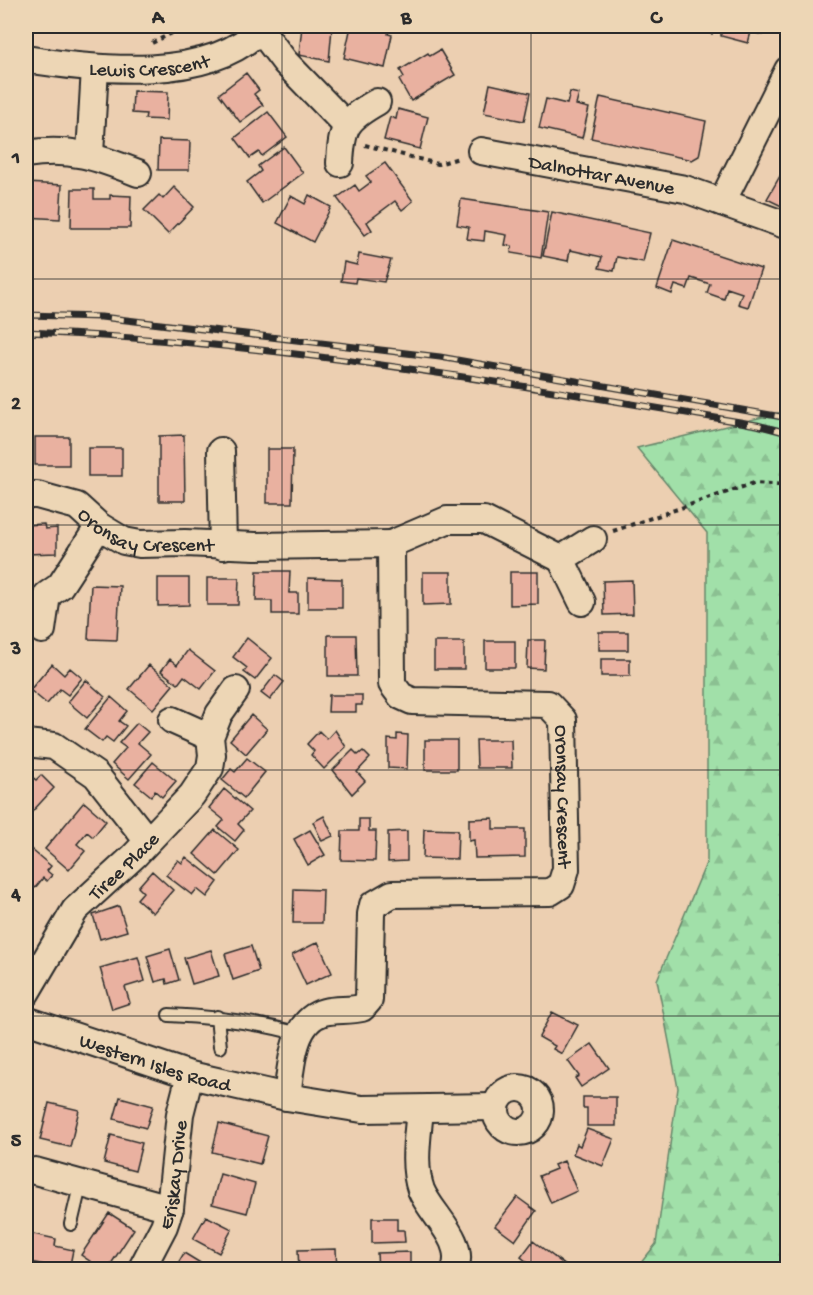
<svg xmlns="http://www.w3.org/2000/svg" width="813" height="1295" font-family="'Gochi Hand',sans-serif">
<defs>
<pattern id="forest-firs" width="22" height="20" patternUnits="userSpaceOnUse" patternTransform="scale(1.5)"><rect width="22" height="20" fill="#a1e0a9"/><path d="M5 1l3.5 6h-7zM16 11l3.5 6h-7z" fill="#8bc092"/></pattern>
</defs>
<rect width="100%" height="100%" fill="#eccfb1"/>
<filter id="ink" filterUnits="userSpaceOnUse"><feTurbulence type="fractalNoise" baseFrequency=".0167" numOctaves="2"/><feDisplacementMap in="SourceGraphic" scale="12" xChannelSelector="R" yChannelSelector="G"/><feConvolveMatrix kernelMatrix="1 2 1 2 8 2 1 2 1" color-interpolation-filters="sRGB"/></filter>
<g filter="url(#ink)">
<path fill="url(#forest-firs)" stroke="#66866a" stroke-width="1.5" d="M787,411V1269H636L656,1244L678,1088L657,980L707,861V533L637,448Z"/>
<path fill="#e9b1a0" stroke="#2b2b2b" stroke-width="1.5" d="M302,26L332,28L329,61L299,55Z
M351,26L372,30L374,26H390L388,34L392,35L385,68L344,58Z
M684,26H714L712,34Z
M721,26H769L763,35L751,32L748,43L721,36Z
M440,50L455,75L411,101L399,80L404,77L400,70L428,53L430,56Z
M246,73L259,90L254,94L263,105L240,122L219,94Z
M490,84L530,93L524,121L484,113Z
M133,91L168,92L167,120L145,119L146,114L132,113Z
M570,92L579,94L576,105L589,108L582,138L539,128L546,99L567,104Z
M600,97L706,121L699,156L692,160L591,138Z
M398,109L428,117L420,149L384,140L390,117L396,119Z
M268,112L287,137L262,156L259,152L250,158L235,138Z
M159,140L190,141L189,170H158Z
M284,147L303,173L262,203L247,182L261,171L258,166Z
M788,162V209L767,199Z
M385,163L413,201L402,210L395,201L367,222L372,230L365,235L337,198L355,185L359,191L371,182L366,176Z
M26,183L62,185L60,219L26,217Z
M174,187L194,207L168,234L144,210L159,195L163,199Z
M72,189H94V199H110V195L131,196L130,228H71Z
M309,195L331,207L313,242L277,223L291,196L305,204Z
M461,199L548,212L541,258L511,253L512,246L505,245L507,235L485,231L484,241L467,239L469,227L457,225Z
M552,212L650,233L643,262L617,257L614,271L599,268L602,257L570,250L568,261L543,256Z
M673,240L761,269L748,307L738,304L742,293L727,288L724,299L707,293L710,284L691,278L687,289L675,285L672,294L657,288Z
M359,254L391,260L384,282L356,278L355,283L341,281L344,262L357,265Z
M784,321H788V350H784Z
M184,435L185,501H159V436Z
M35,437H69V465H35Z
M88,448H122V476H88Z
M267,449H293L292,503H267Z
M44,524L45,529L57,528V553L26,554V525Z
M257,571H290L289,593H298V614H272V601H256Z
M423,572H451V604L423,605Z
M510,572H538V604L510,605Z
M158,578H189V605L158,606Z
M207,578H239L238,605H207Z
M308,578L342,579V608H308Z
M632,580L633,614L604,615L603,581Z
M91,585L120,586L117,640L88,639Z
M599,632H628V650H599Z
M328,635H356L357,676H328Z
M247,638L272,658L255,680L244,672L247,668L233,657Z
M528,640H545L544,669L527,668Z
M485,641H515V668H485Z
M434,642H464V669H434Z
M188,650L215,671L201,689L184,676L178,684L161,671L170,659L177,665Z
M601,659H630V676H601Z
M52,664L64,675L70,668L82,678L68,695L60,689L47,704L30,690Z
M149,665L173,685L153,709L129,689Z
M275,675L284,682L270,700L261,693Z
M86,680L105,697L87,718L68,702Z
M329,695H362V705H356V712H328Z
M111,697L127,711L119,721L126,726L113,742L106,737L102,742L85,729Z
M251,715L267,729L246,754L230,740Z
M137,723L148,732L138,743L151,754L129,779L112,764L126,748L119,743Z
M335,730L346,747L324,769L311,755L314,751L307,744L319,731L327,739Z
M397,734L408,735L407,769L388,768V739L397,740Z
M425,740H457V770H425Z
M476,740H511L512,768H477Z
M353,750L358,755L363,751L370,758L357,772L365,781L352,794L333,770Z
M247,758L265,772L244,798L222,780L231,769L235,772Z
M153,762L176,781L162,797L155,791L151,796L135,783Z
M41,775L54,788L31,813L26,808V782L31,776L36,780Z
M224,789L250,811L238,824L244,830L235,841L218,827L224,820L209,808Z
M84,802L106,821L93,837L87,832L77,844L85,851L69,870L45,849Z
M324,816L333,836L322,841L313,822Z
M493,818V829H525V857L475,858L474,840L469,841V819Z
M359,819H369V831H376L375,861L341,860L342,831H359Z
M424,829L458,830L457,859L423,858Z
M215,830L239,850L218,875L194,854Z
M310,830L325,855L308,865L294,839Z
M407,831V861L388,862V832Z
M26,845L51,866L47,871L52,875L47,881L43,878L35,888L26,880Z
M186,857L218,882L207,897L197,889L192,895L166,875L178,860L182,863Z
M152,871L173,890L153,913L137,899L143,892L138,887Z
M294,889L323,890L322,923H293Z
M119,906L127,931L100,939L93,915Z
M318,942L332,973L306,985L292,955Z
M251,946L259,971L233,980L225,954Z
M170,949L179,980L167,984L166,979L155,982L147,956Z
M211,950L219,976L192,984L184,958Z
M138,957L145,981L125,987L130,1003L112,1009L100,968Z
M552,1012L578,1025L562,1054L553,1049L555,1046L539,1037Z
M592,1044L609,1068L581,1087L575,1078L579,1076L568,1061Z
M120,1097L153,1106L146,1128L114,1119Z
M583,1097H616V1126H587V1108H583Z
M49,1103L79,1110L70,1147L40,1140Z
M219,1123L268,1136L260,1164L212,1152Z
M587,1129L614,1139L603,1166L573,1154L577,1144L580,1146Z
M111,1135L142,1143L135,1171L104,1163Z
M564,1161L577,1191L551,1203L539,1176L556,1169L554,1165Z
M220,1174L255,1184L247,1213L212,1204Z
M517,1197L536,1211L515,1241L495,1226Z
M109,1213L134,1229L107,1270H103L81,1255Z
M206,1216L232,1229L219,1253L193,1239Z
M372,1218H397V1230H404L405,1242L372,1243Z
M29,1233L56,1239L55,1246L73,1250L69,1270L26,1261Z
M533,1241L566,1266L563,1270H537L521,1257Z
M336,1249L337,1270H299L298,1250Z
M410,1252V1265H403V1270H378L377,1253Z
M184,1253L212,1270H174Z"/>
<g fill="none" stroke-linecap="round" stroke-linejoin="round">
<g stroke="#2b2b2b" stroke-width="16">
<path id="lane" d="M169,1015C214,1017 256,1022 299,1034
M217,1017L220,1047
M71,1224L81,1182"/>
</g>
<g stroke="#2b2b2b" stroke-width="30">
<g id="street">
<path d="M260,29L285,62L346,125"/>
<path id="s1" d="M26,59C94,70 212,84 263,26"/>
<path id="s2" d="M481,151L685,189L788,226"/>
<path d="M26,154C71,147 97,157 138,173"/>
<path d="M90,154L95,68"/>
<path d="M340,163C342,127 345,120 377,102"/>
<path d="M722,202L788,70"/>
<path d="M221,451L223,546"/>
<path id="s3" d="M26,495H37L77,506L99,526L124,541L140,544L185,543L255,546L391,544L392,684L401,696L412,701L548,704L563,720L566,869L561,885L550,892L392,894L373,905L371,914L369,1000L362,1008C349,1011 336,1009 324,1012C291,1021 291,1070 287,1097"/>
<path d="M391,544L447,520H484L561,559"/>
<path d="M582,602L561,559L593,539"/>
<path d="M42,630L47,595L60,586L99,526"/>
<path d="M172,720L210,737"/>
<path d="M26,743L54,746L96,775L147,840"/>
<path id="s4" d="M26,993L75,910L134,856L192,795L210,768L212,755L210,737L219,714L236,690"/>
<path id="s5" d="M26,1020L190,1075L287,1097L362,1109L495,1107"/>
<circle cx="518" cy="1110" r="22"/>
<path d="M420,1109C418,1135 412,1165 421,1190C431,1215 466,1240 455,1270"/>
<path d="M35,1171L170,1208"/>
<path id="s6" d="M141,1270L164,1226L170,1208L180,1114L190,1075"/>
</g>
</g>
<path stroke="#2b2b2b" stroke-width="4" stroke-dasharray="4.5 4.5" stroke-linecap="butt" d="M152,43L186,26
M365,145L438,164L459,158
M613,531L754,483L788,485"/>
<use href="#lane" stroke="#edd6b5" stroke-width="12"/>
<use href="#street" stroke="#edd6b5" stroke-width="26"/>
<g stroke="#2b2b2b" stroke-width="7">
<path id="rail" d="M26,315L101,317L440,357L788,418
M26,332C271,341 515,384 757,425L788,433"/>
</g>
<use href="#rail" stroke="#edd6b5" stroke-width="4.5" stroke-dasharray="14" stroke-linecap="butt"/>
</g>
</g>
<path fill="none" stroke="#2b2b2b" stroke-width="1.5" stroke-opacity="0.55" d="M282,26V1270M531,26V1270M26,279H788M26,525H788M26,770H788M26,1016H788"/>
<g text-anchor="middle" stroke-width="5" stroke-linejoin="round" paint-order="stroke">
<g font-size="20" fill="#2b2b2b" stroke="#edd6b5">
<text dy="7" stroke="none"><textPath href="#s1" startOffset="124">Lewis Crescent</textPath></text>
<text dy="7" stroke="none"><textPath href="#s2" startOffset="123">Dalnottar Avenue</textPath></text>
<text dy="7" stroke="none"><textPath href="#s3" startOffset="130">Oronsay Crescent</textPath></text>
<text dy="7" stroke="none"><textPath href="#s3" startOffset="780">Oronsay Crescent</textPath></text>
<text dy="7" stroke="none"><textPath href="#s4" startOffset="162">Tiree Place</textPath></text>
<text dy="7" stroke="none"><textPath href="#s5" startOffset="136">Western Isles Road</textPath></text>
<text dy="7" stroke="none"><textPath href="#s6" startOffset="102">Eriskay Drive</textPath></text>
</g>
</g>
<rect width="813" height="1295" fill="none" stroke="#edd6b5" stroke-width="66"/>
<rect x="33" y="33" width="747" height="1229" fill="none" stroke="#2b2b2b" stroke-width="2"/>
<g font-size="20" text-anchor="middle" font-weight="bold" fill="#2b2b2b">
<text x="158" y="23">A</text>
<text x="406" y="23">B</text>
<text x="656" y="23">C</text>
<text x="16" y="163">1</text>
<text x="16" y="409">2</text>
<text x="16" y="654">3</text>
<text x="16" y="900">4</text>
<text x="16" y="1146">5</text>
</g>
</svg>
